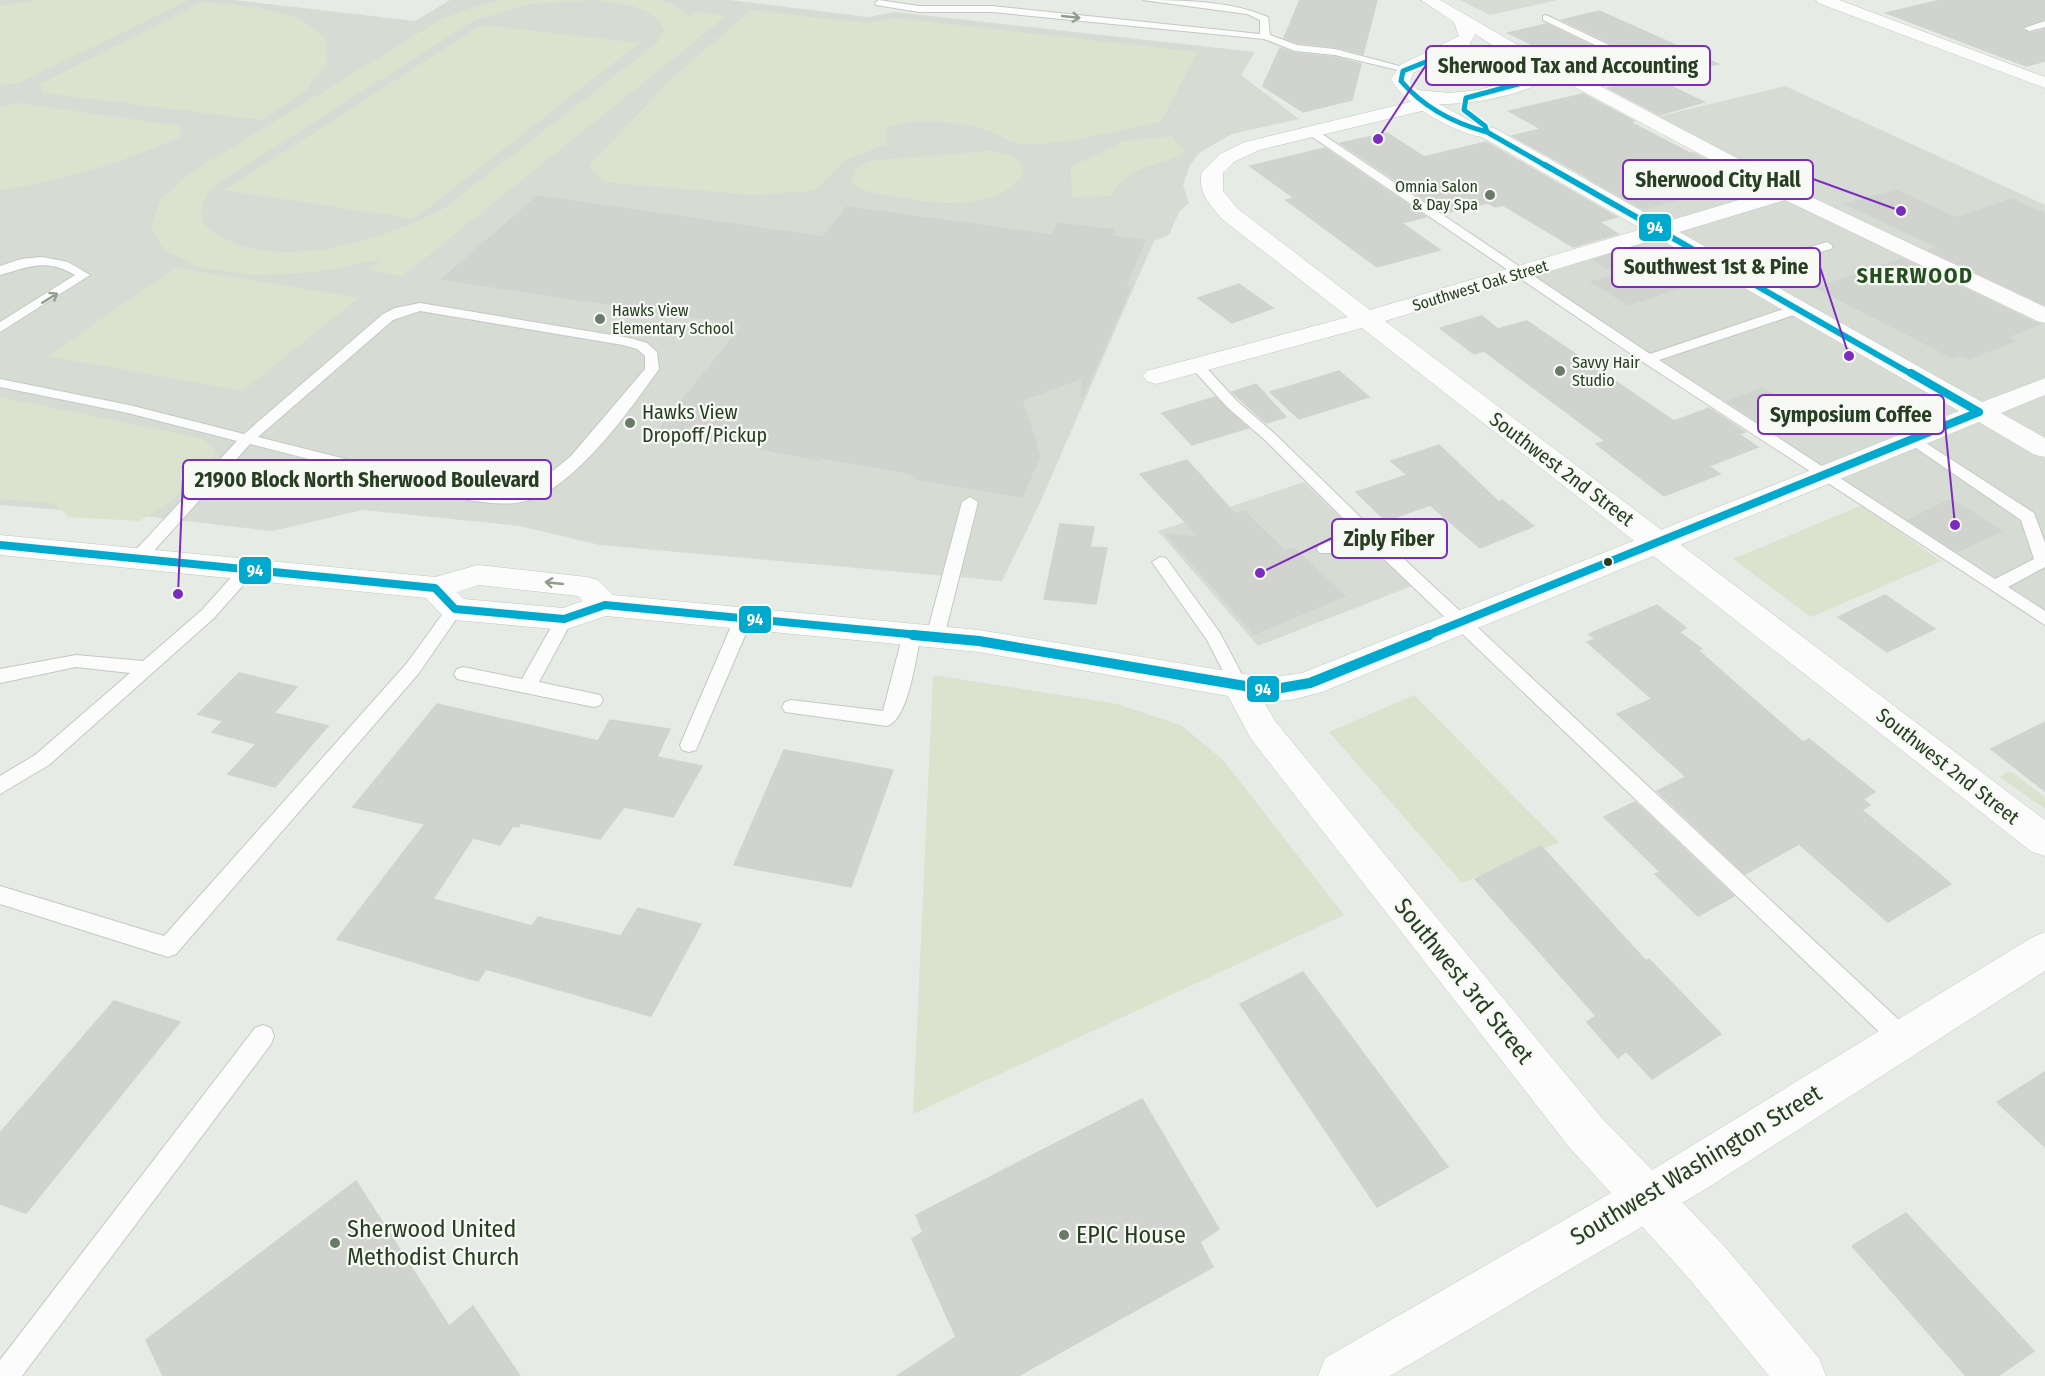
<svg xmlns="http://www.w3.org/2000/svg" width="2045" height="1376" font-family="'Fira Sans Condensed',sans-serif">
<rect width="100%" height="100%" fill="#e7ebe5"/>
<path fill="#d6dcd4" d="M0,0H234L415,21L450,0H730L868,17L895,12L1255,52L1241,75L1299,119L1232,134L1199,153L1190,165L1183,185L1189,203L1179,212L1169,235L1154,241L1039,505L1002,581L600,545L519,526L363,510L272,531L152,517L0,505Z
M1460,0H1558L1490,15Z
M1785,86L2045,205V617L1520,273L1661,231L1575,182L1704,149L1648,119Z
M1304,482L1412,586L1258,646L1158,531Z"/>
<path fill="#dbe3cf" d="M38,0H189L19,83L0,85V6Z
M501,0H593L529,4L473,21L215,185L202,204V222C258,280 381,242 443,209L657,43L664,31C652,4 620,3 594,0H659L672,4L690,17L696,12L726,16L403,276L368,270L382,259L318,272L253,275L199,267L164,250L151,227L160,200L189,174L438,21L473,7Z
M202,2L258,7L301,19L325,37L328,61L307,90L262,120L43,93L40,84Z
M751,10L866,23L895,18L1197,52L1161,122C1116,130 1070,145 1024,144C1009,143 999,134 986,130C959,121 911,117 886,128L887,144L845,160L814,191L754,195L604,182L589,166L671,79Z
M481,25L639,43L414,219L225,190Z
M18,103L180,126L181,137C122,162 64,181 0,190V107Z
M1172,136L1185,152C1159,167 1122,167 1112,196L1072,197L1071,167L1124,141Z
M987,151C1002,152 1021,154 1024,171C998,220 910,200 866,191L855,186L852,180L855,169L871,161Z
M175,268L354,297L358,298L243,391L48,356Z
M0,397L186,435C198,439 213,440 215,454L171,502L139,521L69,517L53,503L0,499Z
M1862,505L1941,561L1811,617L1733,559Z
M933,675L1118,704L1181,725L1224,761L1344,915L913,1114Z
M1414,695L1559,842L1462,883L1329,732Z
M2010,771L2045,797V809L2000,777Z"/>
<path fill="#d0d3ce" stroke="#d0d4ce" stroke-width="1.5" d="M1300,0H1377L1363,54L1335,47L1298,43L1284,38Z
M1941,0H2045V19L2022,29L2030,33L2045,29V61L2026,66L1886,13Z
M1599,11L1718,64L1614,84L1588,72L1612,71L1632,64L1631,53L1562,20Z
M1546,24L1617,58L1610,61L1568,62L1508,33Z
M1280,48L1295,53L1335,57L1361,64L1352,100L1303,112L1263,86Z
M1652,77L1704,102L1659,115L1608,88Z
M1583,94L1634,121L1630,122L1744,181L1644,209L1512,136L1541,129L1509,111Z
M1387,133L1424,157L1486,142L1617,217L1599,222L1618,234L1573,247L1503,205L1495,207L1488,203L1444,213L1340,143Z
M1325,148L1426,217L1402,223L1440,250L1377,267L1286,200L1294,198L1250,166Z
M1896,190L1956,218L2011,199L2045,214V305L1928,250L1937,247L1846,204Z
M538,196L823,237L847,207L1052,235L1058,223L1114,230L1111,236L1145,240L1125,288L1131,287L1082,398V378L1022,400L1040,456L1022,497L917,479L909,473L820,458L818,460L757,448L758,445L659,429L743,325L442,279Z
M1639,246L1662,260L1682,254L1718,275L1629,305L1591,282L1617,274L1594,260Z
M1902,259L2036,323L2040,324L2007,337L2015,341L1969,359L1962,355L1953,358L1816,288Z
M1239,284L1273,308L1232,323L1198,298Z
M1482,316L1498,329L1527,321L1674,421L1709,408L1745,432L1739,434L1758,447L1709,466L1720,474L1664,496L1596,444L1605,441L1484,351L1474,354L1440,328Z
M1339,371L1369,397L1299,419L1270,392Z
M1256,384L1286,417L1266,423L1232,392Z
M1763,388L1799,411L1763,425L1727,401Z
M1215,397L1248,428L1192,445L1162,413Z
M1439,445L1499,502L1502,500L1534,526L1480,548L1430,505L1386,521L1356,492L1407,475L1391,461Z
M1187,460L1235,514L1244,511L1285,551L1294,548L1345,596L1254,634L1166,534L1199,537L1140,474Z
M1947,501H1954L2002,531L1957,552L1908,520Z
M1060,524L1094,527L1090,547L1107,548L1096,604L1044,599Z
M1885,595L1935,629L1887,652L1838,617Z
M1657,605L1686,628L1679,632L1702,649L1698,650L1750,696L1803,742L1809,739L1875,792L1863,799L1870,805L1862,810L1951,884L1888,922L1799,844L1745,874L1657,791L1686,777L1617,714L1652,699L1587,642L1595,639L1589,634Z
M239,673L297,687L274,713L328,726L275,787L228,774L256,744L212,732L223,721L198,714Z
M437,704L598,741L610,720L670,729L657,757L702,766L673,817L624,807L600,839L520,823L519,827L513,826L500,845L473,838L433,899L532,926L538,917L621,936L638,908L701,924L651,1016L486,969L478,981L337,939L425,824L353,807Z
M2045,722V791L1991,749Z
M784,750L893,770L851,887L734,865Z
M1635,802L1734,896L1698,916L1655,874L1660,872L1604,817Z
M1541,846L1646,961L1649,959L1721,1034L1652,1079L1626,1051L1618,1058L1587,1022L1596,1016L1475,879Z
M1303,972L1448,1167L1377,1207L1240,1004Z
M114,1001L180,1022L26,1213L0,1204V1133Z
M2045,1072V1147L1997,1102Z
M1142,1099L1219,1229L1200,1242L1213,1267L1018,1376H897L956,1337L912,1239L923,1232L916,1215Z
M356,1181L449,1326L473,1306L520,1376H163L146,1340Z
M1906,1213L2034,1351L1998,1376H1966L1852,1246Z"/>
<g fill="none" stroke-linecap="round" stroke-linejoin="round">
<g stroke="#c4c8c2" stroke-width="2">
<path id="lane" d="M879,0L919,6H992L1260,34V20L1247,14L1143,0C1183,0 1231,1 1268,17L1270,35L1297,45L1335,49L1411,69L1406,72L1335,55L1295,51L1264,39L992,12H919L876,5L875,3Z
M1546,15L1630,55L1631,62L1611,69L1539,70L1537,68L1542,65L1611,63L1622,58L1543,20V16Z
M2045,21V27L2029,31L2024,28Z
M1308,130H1316L1650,354L1793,306H1803V312L1659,360L1995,579L2034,559L2021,520L1903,439L1910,435L1915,436L2034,513L2045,543V567L2008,587L2045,611V625L1643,362L1308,134Z
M1827,242L1833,246L1831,249L1734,276L1728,272Z
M42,257L68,262L90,275L0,332V322L75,275C46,258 29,267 0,275V266L21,259Z
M420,303L630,338L647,343L657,352L659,369C630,410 577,485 529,500C510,506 492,503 473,501L250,444L143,563H131L129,559L131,555L237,441L128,413L0,387V379L129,405L244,434L383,314L395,308ZM420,311L623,345L637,349L645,356V369L571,456L536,485L519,493L473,491L258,437L393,320Z
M1196,361L1201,362L1237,401L1275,434L1389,545L1911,1031L1914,1039L1911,1047L1903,1050L1895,1047L1364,540L1331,553H1319L1317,549L1319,545L1356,531L1265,440L1227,407L1189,365Z
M970,497L978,502L944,637L935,643L926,637L962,502Z
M1160,557L1166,558L1220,633L1248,686L1245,691H1233L1207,640L1152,562Z
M248,563L254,565L256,569L254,573L214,618L49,765L0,794V776L35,755L130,673L76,667L0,683V669L76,655L143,661L202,610L242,565Z
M455,603L463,609L419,673L176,954L168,957L0,904V886L164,936L407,663L449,605Z
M744,611L753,617L698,745L696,750L689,752L682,750L680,745L735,617Z
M564,613L573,619L539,682L600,695L603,700L600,705L594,707L457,679L454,674L457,669L463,667L522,679L558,615Z
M912,628L921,634C916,656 909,719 887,726L785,712L782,707L785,702L791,700L883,711L903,634Z
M263,1025L271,1028L274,1036L271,1044L22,1376H0V1360L255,1028Z"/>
</g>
<g stroke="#c4c8c2" stroke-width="1">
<path id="street" d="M1816,0H1839L2045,77V88L1818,3Z
M1544,67L1579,75L1788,185L1802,182L1809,184L1812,188L1805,194L2045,307V323L2037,321L1785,200L1385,321L2045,820V856L2032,852L1362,328L1156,384L1147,381L1143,376L1147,371L1348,317L1222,219C1210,205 1197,192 1202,172L1220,154L1245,142L1427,98L1434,100L1436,104L1434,108L1259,150L1234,162L1223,173V191L1238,209L1370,310L1769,191L1567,83L1538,76L1535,72L1538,68Z
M1647,1175L1663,1182L1725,1247L1819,1358L1826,1376H1769L1691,1281L1631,1214L1624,1198L1631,1182Z"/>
</g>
<g stroke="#c3c8c1" stroke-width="1">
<path id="secondary" d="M1421,0H1440L1542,59L1553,72C1536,95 1467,105 1439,104L1478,125L1494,128L1982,402L2045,378V395L2001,413L2045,438V457L2035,455L1979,422L1322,692L1291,700L1264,702L1275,721L1601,1117L1652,1170L2031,938L2045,932V971L1709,1187L1390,1376H1318L1325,1358L1611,1193L1569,1147L1251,739L1228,696L979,652L606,616L564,630L455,620L444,617L426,598L0,555V535L435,577L478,565L587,577L598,580L613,595L979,630L1269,678L1302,673L1959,411L1482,137C1454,133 1404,104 1391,79L1400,65L1459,36L1454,22ZM1475,34L1534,72L1531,75L1479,90L1449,93L1418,90L1410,82L1413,73L1469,46ZM479,585L578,596L583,601L563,608L464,599L457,592Z"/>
</g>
<use href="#lane" fill="#fbfcfb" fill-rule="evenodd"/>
<use href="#street" fill="#fbfcfb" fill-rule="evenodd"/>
<use href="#secondary" fill="#fbfcfb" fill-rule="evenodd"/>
<g stroke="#f6f9f4" stroke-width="8">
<path id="bus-1-far3" d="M1476,50C1502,50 1524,54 1544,72L1537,79L1466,98L1464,110L1485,126L1487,132C1453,123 1424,108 1401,81L1403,71L1438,57Z
M1487,132L1548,167"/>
</g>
<g stroke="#f6f9f4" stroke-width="9">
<path id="bus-1-far2" d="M1545,165L1913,375"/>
</g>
<g stroke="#f6f9f4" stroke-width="11">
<path id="bus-1-far1" d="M1911,373L1979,412
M0,545L435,588L455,609L564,619L605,605L929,636
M1426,636L1979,412"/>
</g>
<g stroke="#f6f9f4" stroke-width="14">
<path id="bus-1" d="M913,635L979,641L1269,690L1310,683L1429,635"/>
</g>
<use href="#bus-1-far3" stroke="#00a9ce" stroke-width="5"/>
<use href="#bus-1-far2" stroke="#00a9ce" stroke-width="6"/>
<use href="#bus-1-far1" stroke="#00a9ce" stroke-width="8"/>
<use href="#bus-1" stroke="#00a9ce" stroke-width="10"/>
</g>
<defs><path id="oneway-shaft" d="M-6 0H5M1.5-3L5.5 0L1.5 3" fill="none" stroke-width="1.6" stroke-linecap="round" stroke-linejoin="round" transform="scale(1.5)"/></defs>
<g stroke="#919d8f">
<use href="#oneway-shaft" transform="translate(1071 17) rotate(6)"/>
<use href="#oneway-shaft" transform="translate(50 298) rotate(-32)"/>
<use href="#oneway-shaft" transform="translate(554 583) rotate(-174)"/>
</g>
<g fill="#6a7b67" stroke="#f6f9f4" stroke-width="2">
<circle cx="1490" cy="195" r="6"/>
<circle cx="600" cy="319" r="6"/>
<circle cx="1560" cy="371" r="6"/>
<circle cx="630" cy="423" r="6"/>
<circle cx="1064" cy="1235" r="6"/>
<circle cx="335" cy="1243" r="6"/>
</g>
<circle fill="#273e23" stroke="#f6f9f4" stroke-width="2" cx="1608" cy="562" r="5"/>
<g text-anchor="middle" stroke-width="4.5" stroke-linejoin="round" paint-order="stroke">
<g font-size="16" fill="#273e23" stroke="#f6f9f4" text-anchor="start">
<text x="1478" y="192" text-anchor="end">Omnia Salon<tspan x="1478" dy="18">&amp; Day Spa</tspan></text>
<text x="612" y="316">Hawks View<tspan x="612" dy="18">Elementary School</tspan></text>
<text x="1572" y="368">Savvy Hair<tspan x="1572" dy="18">Studio</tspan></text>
</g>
<g font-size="16" fill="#273e23" stroke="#f6f9f4">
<text transform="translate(1480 285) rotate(-17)" y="6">Southwest Oak Street</text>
</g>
<g font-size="20" fill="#273e23" stroke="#f6f9f4" text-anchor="start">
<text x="642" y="419">Hawks View<tspan x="642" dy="23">Dropoff/Pickup</tspan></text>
</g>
<g font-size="20" fill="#273e23" stroke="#f6f9f4">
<text transform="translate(1562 469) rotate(37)" y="7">Southwest 2nd Street</text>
<text transform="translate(1948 766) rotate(38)" y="7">Southwest 2nd Street</text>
</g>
<g font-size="22" font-weight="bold" letter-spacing="1.5" fill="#254f20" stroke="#f6f9f4">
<text x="1915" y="283">SHERWOOD</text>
</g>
<g font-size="24" fill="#273e23" stroke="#f6f9f4">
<text transform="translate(1464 981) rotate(51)" y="8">Southwest 3rd Street</text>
<text transform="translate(1696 1165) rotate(-31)" y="8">Southwest Washington Street</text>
</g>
<g font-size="24" fill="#273e23" stroke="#f6f9f4" text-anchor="start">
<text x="347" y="1237">Sherwood United<tspan x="347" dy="28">Methodist Church</tspan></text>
<text x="1076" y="1243">EPIC House</text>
</g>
</g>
<path fill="none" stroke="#7b2cbf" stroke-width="2" d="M1378 139L1426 65M1901 211L1813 179M1849 356L1820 267M1955 525L1944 415M178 594L183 479M1260 573L1332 538"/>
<g fill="#7b2cbf" stroke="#f6f9f4" stroke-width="2">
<circle cx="1378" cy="139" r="6"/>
<circle cx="1901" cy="211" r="6"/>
<circle cx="1849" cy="356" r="6"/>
<circle cx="1955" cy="525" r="6"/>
<circle cx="178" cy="594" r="6"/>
<circle cx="1260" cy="573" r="6"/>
</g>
<g fill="#f6f9f4" stroke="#7b2cbf" stroke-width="2">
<rect x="1426" y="46" width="284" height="39" rx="6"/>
<rect x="1623" y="160" width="190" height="39" rx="6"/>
<rect x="1612" y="248" width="208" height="39" rx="6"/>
<rect x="1758" y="395" width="186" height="39" rx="6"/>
<rect x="183" y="460" width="368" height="39" rx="6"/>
<rect x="1332" y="519" width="115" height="39" rx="6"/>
</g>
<g font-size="21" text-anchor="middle" font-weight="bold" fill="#273e23">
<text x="1568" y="73">Sherwood Tax and Accounting</text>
<text x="1718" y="187">Sherwood City Hall</text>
<text x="1716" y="274">Southwest 1st &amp; Pine</text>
<text x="1851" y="422">Symposium Coffee</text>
<text x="367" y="487">21900 Block North Sherwood Boulevard</text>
<text x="1389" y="546">Ziply Fiber</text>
</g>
<g stroke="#f6f9f4" stroke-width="2">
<rect x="1638" y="213" width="34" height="29" rx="6" fill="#00a9ce"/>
<rect x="238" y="556" width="34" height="29" rx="6" fill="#00a9ce"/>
<rect x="738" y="605" width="34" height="29" rx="6" fill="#00a9ce"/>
<rect x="1246" y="675" width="34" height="28" rx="6" fill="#00a9ce"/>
</g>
<g font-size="16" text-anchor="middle" font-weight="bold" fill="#fff">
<text x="1655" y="233">94</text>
<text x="255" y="576">94</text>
<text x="755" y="625">94</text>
<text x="1263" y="695">94</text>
</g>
</svg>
